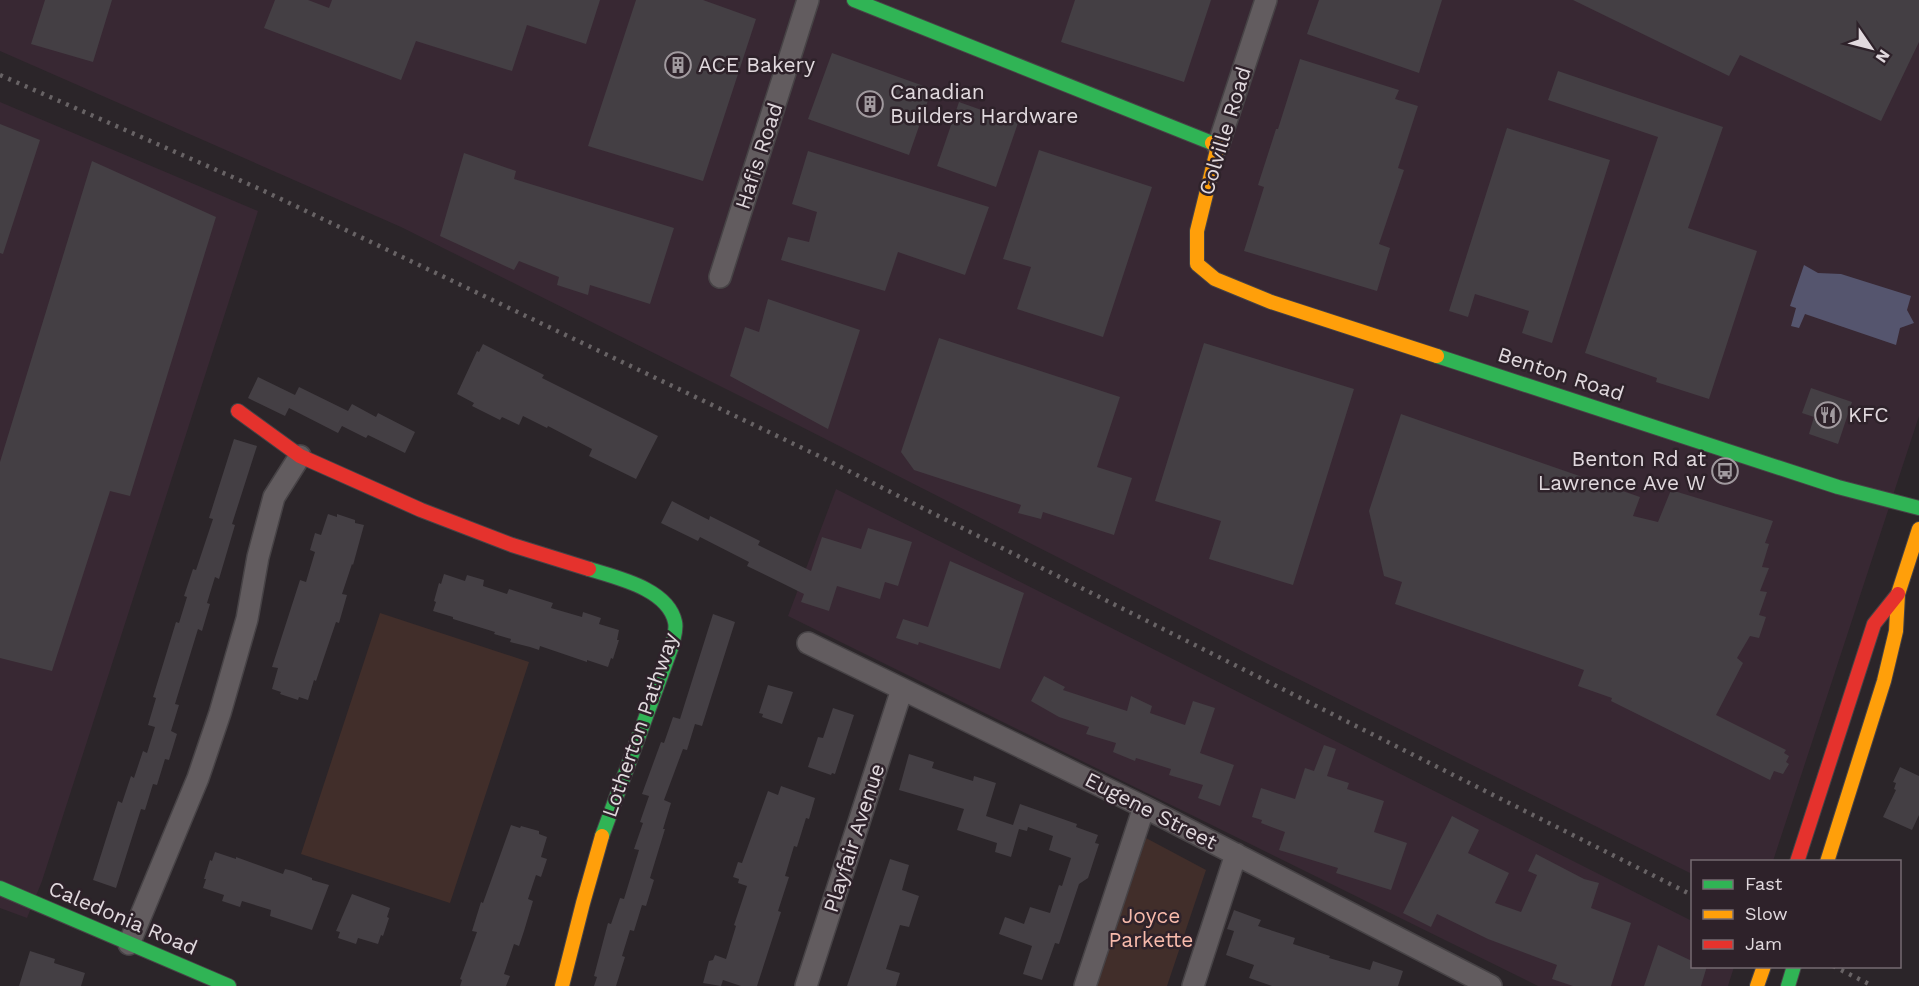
<svg xmlns="http://www.w3.org/2000/svg" width="1919" height="986" font-family="'Work Sans',sans-serif">
<rect width="100%" height="100%" fill="#2b2529"/>
<path fill="#382833" d="M0,0H1919V416L1773,861L1692,862V874L1246,653L794,423L401,227L0,51Z
M0,102L258,211L42,881L27,918L0,908Z
M836,489L1692,921V966L1734,967L1728,986H1538L788,616Z"/>
<path fill="#412e2a" d="M380,613L529,662L450,903L301,854Z
M1146,838L1206,870L1167,986H1097Z"/>
<path fill="#55556e" d="M1804,265L1818,273L1841,274L1911,296L1907,310L1914,323L1900,328L1896,345L1805,314L1799,328L1791,326L1796,308L1790,306Z"/>
<path fill="#443f44" d="M45,0H112L93,62L31,44Z
M275,0H308L329,8L332,0H600L586,44L527,25L512,71L416,41L401,80L264,28Z
M636,0H703L756,19L703,181L588,146Z
M1075,0H1211L1184,82L1061,42Z
M1319,0H1442L1419,73L1307,34Z
M1573,0H1919V42L1881,121L1740,55L1729,76Z
M832,53L932,89L909,155L808,119Z
M1300,59L1399,90L1395,99L1418,106L1398,168L1404,170L1379,244L1390,248L1377,291L1244,251L1264,187L1258,185L1276,129H1278Z
M1558,71L1723,127L1688,228L1757,251L1709,399L1656,382L1657,378L1585,353L1658,137L1548,100Z
M959,102L1018,123L996,187L937,166Z
M0,124L40,140L3,254L0,253Z
M1507,128L1610,160L1552,343L1522,333L1529,311L1475,294L1468,317L1449,311Z
M1039,150L1152,187L1103,337L1017,309L1031,267L1003,259Z
M808,151L989,207L965,275L898,252L885,291L781,260L788,237L809,242L817,212L792,204Z
M464,153L516,171L514,179L674,228L650,304L590,285L588,295L557,285L559,277L519,261L514,270L440,236Z
M92,161L216,217L130,496L110,491L52,671L0,658V462Z
M768,299L860,330L828,429L730,376L745,327L759,332Z
M939,338L1120,397L1097,467L1132,478L1114,535L1043,512L1041,519L1018,513L1021,505L914,470L901,452Z
M1204,343L1354,389L1293,585L1209,559L1221,521L1155,501Z
M483,344L544,375L542,378L658,436L636,479L589,456L592,449L548,426L547,428L523,416L519,425L502,417L500,420L472,406L474,403L457,394L477,351L479,352Z
M258,377L295,395L299,387L348,411L352,404L376,417L378,413L415,432L405,453L368,435L366,438L342,426L338,433L289,408L285,416L248,398Z
M1811,388L1852,402L1838,444L1809,434L1814,417L1802,413Z
M1401,414L1640,497L1633,516L1658,522L1671,490L1773,521L1765,543L1769,544L1762,567L1769,568L1760,591L1767,592L1759,615L1766,617L1759,638L1750,636L1737,658L1743,663L1716,715L1786,750L1784,753L1789,756L1786,762L1789,764L1783,774L1774,771L1770,780L1611,701L1612,698L1578,686L1584,670L1395,604L1402,582L1384,576L1369,511Z
M234,439L257,446L232,524L235,525L219,579L215,577L207,603L210,604L202,631L198,629L175,704L179,705L171,731L177,734L169,760L165,759L157,785L153,784L145,810L141,809L116,888L93,880L118,801L122,803L131,776L134,778L143,751L147,753L155,727L148,725L156,698L153,697L176,622L179,623L187,597L184,596L193,569L196,570L213,519L209,518Z
M672,501L709,520L710,516L760,541L758,545L811,571L822,537L861,549L868,528L912,542L898,586L885,582L880,599L837,586L829,611L801,602L804,594L747,566L749,562L700,537L698,541L661,523Z
M328,514L337,517V514L355,520V523L364,525L353,565L352,564L342,594L347,595L339,623L336,622L316,681L314,680L308,700L299,697L298,700L280,694L281,692L272,689L278,668L272,667L300,580L306,582L315,552L310,550L315,533L321,535Z
M950,561L1024,593L1000,669L919,642L918,645L896,638L903,619L928,627Z
M444,574L465,581L467,575L484,580L483,586L507,594L509,589L553,603L551,608L582,617L583,612L601,618L599,624L619,630L617,640H619L613,659L611,658L608,667L587,660V662L540,646L539,650L530,647L510,642L511,639L494,634L495,632L453,619V617L433,611L436,602L434,601L439,583L441,584Z
M713,614L735,622L702,726L695,724L687,750L683,749L664,800L671,803L663,829H665L650,878L654,880L646,906L642,905L634,931L630,930L622,956L625,957L616,986H594L597,977L594,976L608,923L611,924L620,898L624,899L639,850L634,849L643,823L640,822L649,796L642,794L661,742L664,743L673,717L680,719Z
M1044,676L1065,687L1063,690L1127,711L1131,696L1152,706L1150,713L1185,725L1193,701L1215,708L1200,753L1234,765L1220,806L1198,798L1203,785L1169,775L1171,769L1136,758L1135,761L1113,752L1116,743L1086,734L1089,727L1059,717L1031,701Z
M768,685L793,692L782,724L762,717L763,714L759,713Z
M833,708L854,715L835,774L832,773L831,775L808,767L818,737L823,738Z
M1324,745L1336,749L1327,776L1349,783L1347,789L1384,801L1374,832L1407,843L1391,890L1336,873L1338,868L1279,850L1285,832L1261,823L1262,820L1252,817L1261,788L1295,799L1305,768L1314,771Z
M909,754L934,762L932,768L973,781L974,776L996,783L986,816L1013,825L1020,804L1077,824L1076,827L1098,835L1095,843L1099,844L1088,878L1079,884L1059,944L1055,943L1042,980L1023,974L1032,946L999,934L1005,917L1024,924L1030,907L1050,913L1059,885L1062,886L1071,858L1049,850L1053,836L1028,827L1027,831L1019,829L1011,857L995,852L997,843L957,830L964,809L899,790Z
M1900,767L1919,776V815L1912,830L1883,817L1896,790L1894,789L1896,783L1893,782Z
M781,786L815,798L809,819L806,818L797,847L794,846L785,876L789,877L778,911L781,912L757,986H741L723,980L721,986L703,983L709,961L713,960L715,955L726,959L736,926L734,925L747,886L738,883L739,879L733,877L738,862L742,863L768,791L778,795Z
M1452,816L1479,830L1468,853L1509,873L1495,903L1521,912L1537,875L1528,871L1536,854L1584,879L1599,883L1591,908L1631,923L1611,986H1573L1552,979L1557,965L1488,939L1437,914L1431,927L1403,913Z
M511,825L520,828L521,826L539,831V834L547,837L541,857L547,859L541,877L536,875L528,899L533,901L524,931L519,946L514,944L504,974L510,976L506,986H460L462,980L460,979L477,932L472,931L481,902L483,903Z
M215,852L236,859V857L283,874L285,869L293,871L312,878V880L329,885L312,930L270,916L271,910L242,901L240,907L222,901L224,895L203,888L206,879H204L210,860L212,861Z
M890,859L909,865L902,890L919,896L909,927L900,925L886,969L900,973L896,986H847Z
M352,894L390,908L387,917L389,918L383,936L381,935L378,944L358,938L356,944L338,938L340,932L336,931Z
M1234,910L1261,920L1258,926L1295,938L1293,944L1330,956L1329,958L1370,970L1373,961L1403,971L1398,986H1272L1249,978L1254,965L1226,955L1234,931L1227,929Z
M1658,945L1692,961V966H1707L1701,986H1644Z
M30,951L55,959L54,963L85,973L81,986H19Z"/>
<g fill="none" stroke-linecap="round" stroke-linejoin="round">
<g stroke="#474346" stroke-width="24">
<path id="street" d="M1218,146L1266,0
M720,277L808,0
M808,643L1144,807L1491,986
M129,944L198,778L220,713L247,619L258,557L274,497L300,456
M806,986L902,689
M1085,986L1144,807
M1193,986L1236,854"/>
</g>
<g stroke="#474346" stroke-width="16">
<path id="fast" d="M854,0L1212,143
M1437,356L1838,487L1919,508
M589,569C618,578 668,589 675,622C677,630 673,639 672,646L602,836
M0,888L229,986
M1788,986L1794,966"/>
</g>
<g stroke="#474346" stroke-width="16">
<path id="slow" d="M1212,143L1218,146L1197,231V264L1215,279L1271,302L1437,356
M1827,862L1884,681L1896,631L1898,594L1919,529
M562,986L583,903L602,836
M1757,986L1764,966"/>
</g>
<g stroke="#474346" stroke-width="16">
<path id="jam" d="M238,411L300,456L421,510L512,545L589,569
M1797,862L1874,624L1898,594"/>
</g>
<use href="#street" stroke="#625c5f" stroke-width="21"/>
<use href="#fast" stroke="#30b455" stroke-width="14"/>
<use href="#slow" stroke="#ff9f0a" stroke-width="14"/>
<use href="#jam" stroke="#e5322d" stroke-width="14"/>
<path stroke="#686365" stroke-width="4.5" stroke-dasharray="3 6" stroke-linecap="butt" d="M0,75L262,190L819,456L1692,895
M1833,966L1873,986"/>
</g>
<defs>
<g id="building-ring" transform="scale(1.35)"><circle r="9.5" fill="#2e222a" stroke="#a19a9f" stroke-width="1.5"/><path d="M-4-6H4V6H1V3H-1V6H-4ZM-2.5-4.3h1.7v1.8h-1.7ZM.8-4.3h1.7v1.8H.8ZM-2.5-1h1.7V.8h-1.7ZM.8-1h1.7V.8H.8Z" fill="#a19a9f"/></g>
<g id="restaurant-ring" transform="scale(1.35)"><circle r="9.5" fill="#2e222a" stroke="#a19a9f" stroke-width="1.5"/><path d="M-5-6h1v4h1v-4h1v4h1v-4h1v5L-1.5 .5V6h-2V.5L-5-1ZM5-6V6H3V1.5H1.5Q1.5-4 5-6Z" fill="#a19a9f"/></g>
<g id="bus-ring" transform="scale(1.35)"><circle r="9.5" fill="#2e222a" stroke="#a19a9f" stroke-width="1.5"/><path d="M-5-6H5V4H4V6H2V4H-2V6H-4V4H-5ZM-3.5-4V0h7V-4ZM-3.5 1.2v1.5H-2V1.2ZM2 1.2v1.5H3.5V1.2Z" fill="#a19a9f"/></g>
</defs>
<g fill-rule="evenodd">
<use href="#building-ring" x="678" y="65"/>
<use href="#building-ring" x="870" y="104"/>
<use href="#restaurant-ring" x="1828" y="415"/>
<use href="#bus-ring" x="1725" y="471"/>
</g>
<g text-anchor="middle" stroke-width="5" stroke-linejoin="round" paint-order="stroke">
<g font-size="21" fill="#e1d9de" stroke="#2e222a" text-anchor="start">
<text x="698" y="72">ACE Bakery</text>
<text x="890" y="99">Canadian<tspan x="890" dy="24">Builders Hardware</tspan></text>
<text x="1848" y="422">KFC</text>
<text x="1706" y="466" text-anchor="end">Benton Rd at<tspan x="1706" dy="24">Lawrence Ave W</tspan></text>
</g>
<g font-size="21" fill="#e1d9de" stroke="#2e222a">
<text transform="translate(1225 131) rotate(-73)" y="7">Colville Road</text>
<text transform="translate(759 156) rotate(-72)" y="7">Hafis Road</text>
<text transform="translate(1561 374) rotate(18)" y="7">Benton Road</text>
<text transform="translate(640 725) rotate(-71)" y="7">Lotherton Pathway</text>
<text transform="translate(1151 811) rotate(27)" y="7">Eugene Street</text>
<text transform="translate(854 838) rotate(-72)" y="7">Playfair Avenue</text>
<text transform="translate(123 918) rotate(23)" y="7">Caledonia Road</text>
</g>
<g font-size="21" fill="#f7baab" stroke="#2e222a">
<text x="1151" y="923">Joyce<tspan x="1151" dy="24">Parkette</tspan></text>
</g>
</g>
<rect x="1691" y="860" width="210" height="108" fill="#2e222a" stroke="#766b72" stroke-width="1.5"/>
<rect x="1703" y="880" width="30" height="9" fill="#30b455" stroke="#766b72" stroke-width="1.5"/>
<text x="1745" y="890" font-size="18" fill="#e1d9de">Fast</text>
<rect x="1703" y="910" width="30" height="9" fill="#ff9f0a" stroke="#766b72" stroke-width="1.5"/>
<text x="1745" y="920" font-size="18" fill="#e1d9de">Slow</text>
<rect x="1703" y="940" width="30" height="9" fill="#e5322d" stroke="#766b72" stroke-width="1.5"/>
<text x="1745" y="950" font-size="18" fill="#e1d9de">Jam</text>
<g transform="translate(1871 48) rotate(125)" stroke="#2e222a" stroke-width="4.5" paint-order="stroke">
<path d="M0-4.5L10 22L0 15L-10 22Z" fill="#e1d9de"/>
<text y="-9" font-size="16" font-weight="bold" text-anchor="middle" fill="#e1d9de">N</text>
</g>
</svg>
